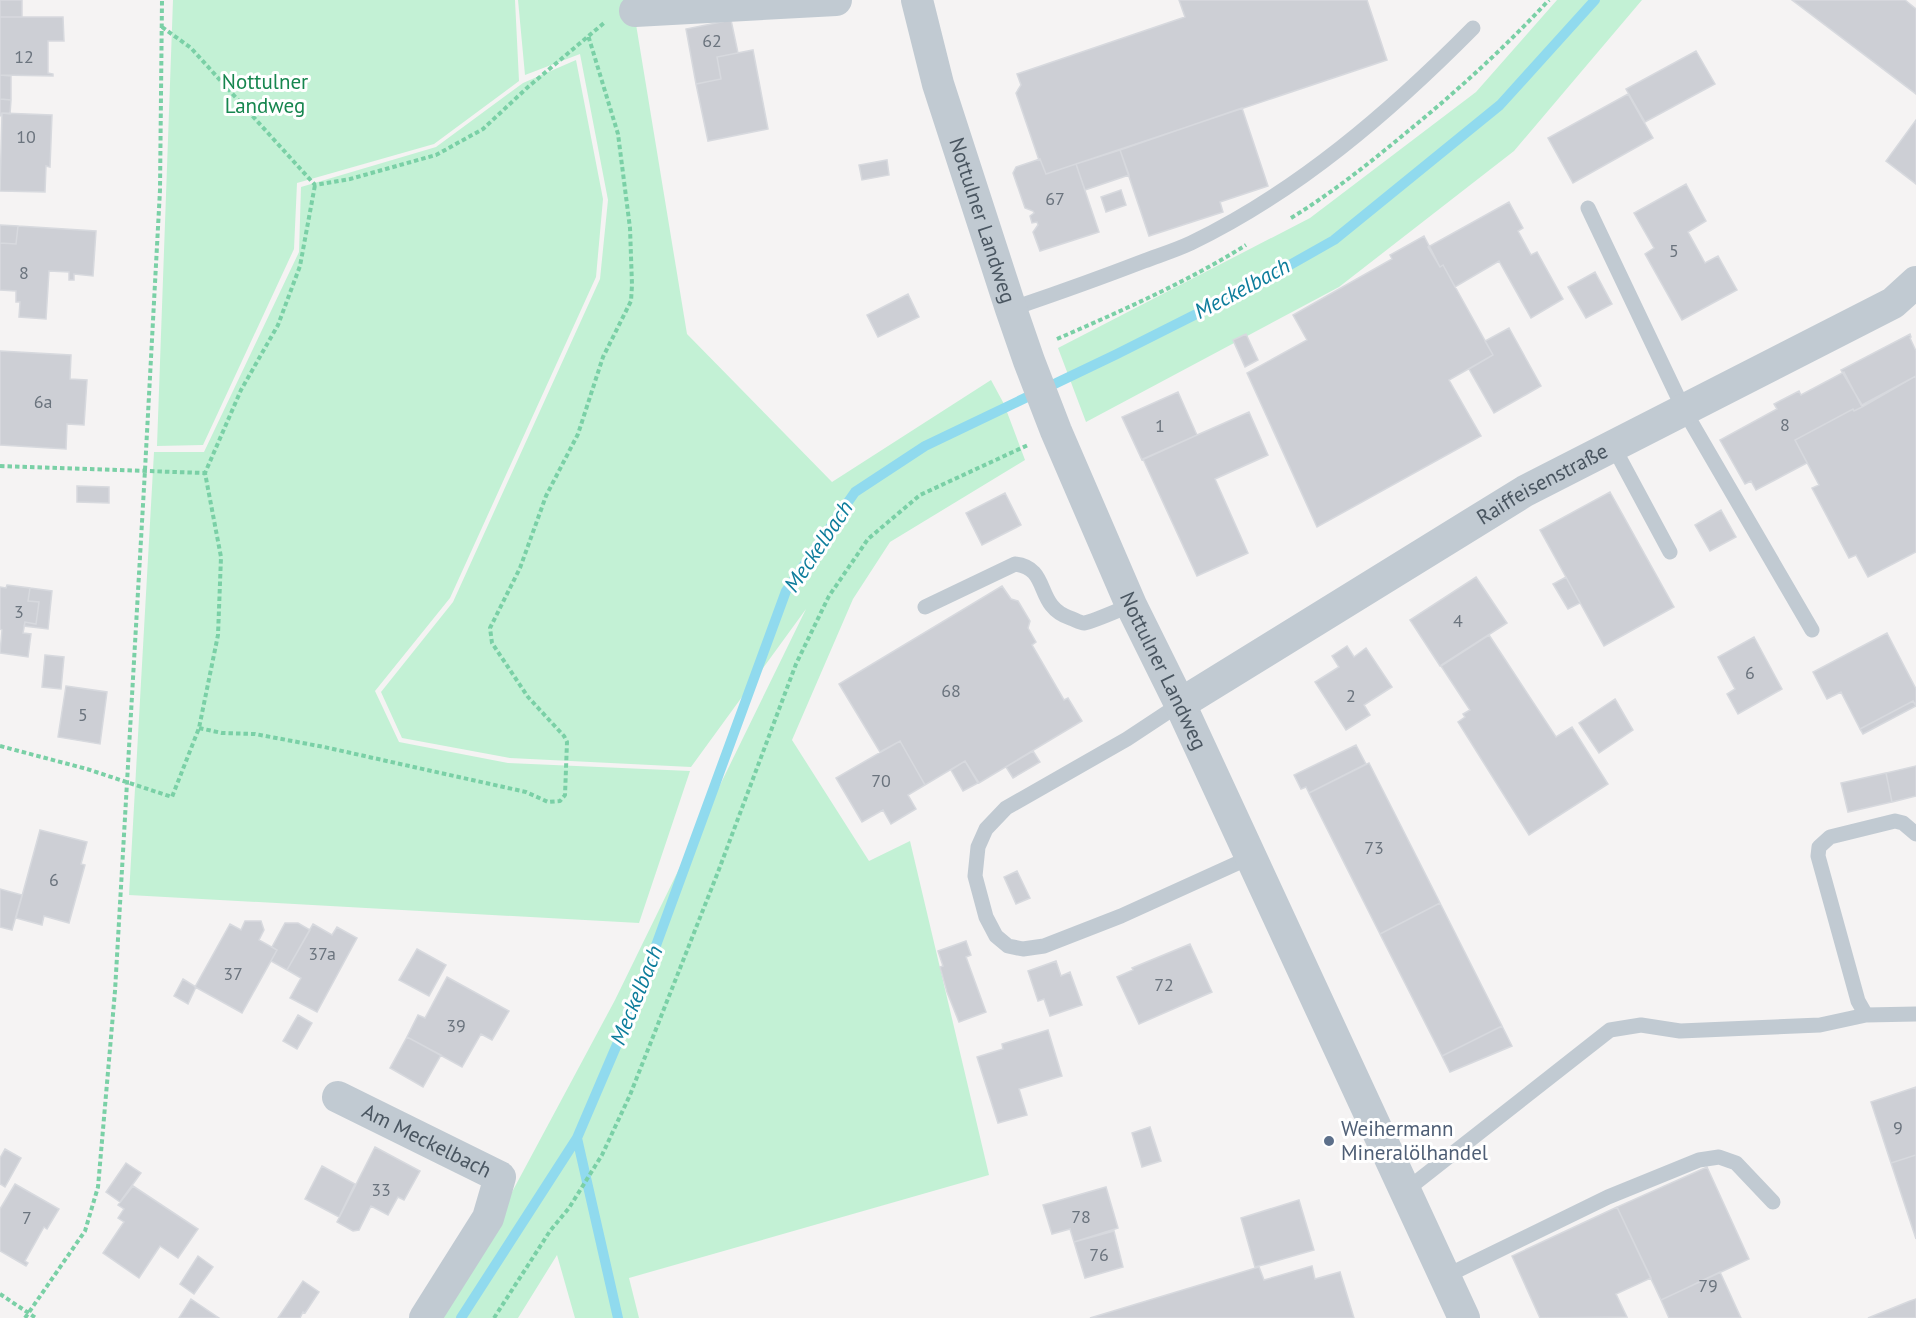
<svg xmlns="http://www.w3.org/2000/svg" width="1916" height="1318" font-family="'PT Sans',sans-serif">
<rect width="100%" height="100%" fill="#f5f3f3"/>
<path fill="#c3f1d5" d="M173,0H515L519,81L434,144L297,183L294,249L203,445L157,446Z
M518,0H632L687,334L832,482L991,380L1004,404L1025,460L890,542L853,599L792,740L869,861L910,841L989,1175L629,1278L639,1318H575L557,1255L518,1318H437L482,1248L615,1000L806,609L691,767L510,758L402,738L381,692L453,602L600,279L608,200L580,54L525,75Z
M1557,0H1642L1514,151L1339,287L1086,422L1058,348L1310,218L1476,92Z
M576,60L603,199L596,277L450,598L375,691L399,742L508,763L690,771L639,923L129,895L154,452H204L299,252L301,187L436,147L523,83Z"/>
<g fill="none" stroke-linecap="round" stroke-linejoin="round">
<path stroke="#90daee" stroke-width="10" d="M577,1138L618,1318
M461,1318L577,1138L636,1000L786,591L855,492L925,446L1117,354L1258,283L1334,240L1500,105L1595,0"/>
</g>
<path fill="#cdcfd5" stroke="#d7d9de" stroke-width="1.5" d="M0,0H22V17H0Z
M1179,0H1367L1387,60L1046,174L1040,159L1039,160L1016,93L1021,85L1017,74L1185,17Z
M1792,0H1905L1916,9V94Z
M0,17H63L64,41H48V73L53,74V76L0,75Z
M731,20L738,53L717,57L721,79L696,84L686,29Z
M753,50L768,129L708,141L696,84L721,79L717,57Z
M1696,51L1715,84L1645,122L1626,89Z
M0,75L11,76V100L0,99Z
M1628,94L1653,138L1573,183L1548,138Z
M0,99L11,100L10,114L2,113L0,116Z
M1242,108L1268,186L1220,202L1223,212L1149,236L1120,150Z
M2,113L52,115L50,167L46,166L45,192L0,191Z
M1916,120V184L1886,161Z
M1120,150L1129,175L1085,190L1076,164Z
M1040,159L1046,174L1076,164L1099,232L1040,251L1033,232L1038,225L1037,222L1032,223L1030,216L1034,213L1033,211L1025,208L1013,173L1016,167Z
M887,160L889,175L862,180L859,165Z
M1686,184L1706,221L1688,232L1705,263L1718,256L1737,290L1682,320L1645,254L1654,248L1634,213Z
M1121,190L1126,205L1106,212L1101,197Z
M1509,202L1523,228L1518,231L1531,255L1537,252L1563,299L1531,318L1499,261L1455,287L1443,265L1440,267L1428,247Z
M0,225L18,226L16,244L0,243Z
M18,226L96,231L93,276L74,274V280H69V272L49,271L46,319L19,317L20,302H16V291L0,290V243L16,244Z
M1424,236L1440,267L1443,265L1493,355L1449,380L1481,436L1317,527L1247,373L1307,340L1293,315L1392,259L1390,255Z
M1595,272L1612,304L1586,318L1568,287Z
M908,294L919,317L878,337L867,315Z
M1509,328L1541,386L1494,413L1469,369L1493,355L1485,341Z
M1246,334L1258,360L1245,367L1233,340Z
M1910,334L1911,337L1910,338L1916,351V376L1862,405L1841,370Z
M0,351L71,355L70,379L87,380L84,425L67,424L66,449L0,445Z
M1844,372L1862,407L1854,411L1853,409L1795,440L1807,463L1756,490L1751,481L1745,484L1720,440L1777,409L1774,404L1799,391L1801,395Z
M1916,376V552L1868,577L1856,555L1849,558L1812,488L1819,485L1795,440L1853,409L1854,411L1862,407Z
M1178,392L1197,435L1142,460L1122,417Z
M1249,412L1268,455L1215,479L1248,553L1197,576L1143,459Z
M77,486L109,487V503L77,502Z
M1610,492L1674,607L1604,646L1540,530Z
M1005,493L1021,525L982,545L966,513Z
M1721,510L1736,537L1710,551L1695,525Z
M1476,577L1507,623L1440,666L1410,620Z
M1566,577L1580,603L1568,609L1553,584Z
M7,585L30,588L28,601L39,602L36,624L25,622L23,633L31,634L28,657L0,653L2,630L0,629V587L6,588Z
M1002,586L1011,599L1018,601L1030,621L1028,628L1036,642L1032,645L1064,700L1068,698L1082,721L979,783L965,761L925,785L900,741L880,752L839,684Z
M30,588L52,591L48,629L24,626L25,622L36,624L39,602L28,601Z
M1887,633L1916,689V705L1913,701L1860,729L1841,692L1827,699L1813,672Z
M1489,635L1556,737L1572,727L1608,784L1529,835L1458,722L1465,717L1463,714L1470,710L1441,666Z
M1754,637L1782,689L1738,714L1727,694L1735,689L1718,657Z
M1347,646L1354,657L1366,648L1392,687L1364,705L1370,715L1346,730L1315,682L1339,667L1332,656Z
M45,655L64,657L61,689L42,687Z
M66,686L107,692L100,744L58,737Z
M1615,699L1633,730L1599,753L1579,723Z
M1913,701L1916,706L1863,734L1860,729Z
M900,741L925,785L908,795L916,809L891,824L883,810L862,822L836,778Z
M1356,745L1366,764L1309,793L1306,787L1301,789L1294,775Z
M1033,751L1040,762L1013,778L1006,767Z
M965,761L978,783L963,791L951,770Z
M1369,763L1440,903L1380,934L1309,793Z
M1916,766V796L1892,802L1886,773Z
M1886,773L1892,802L1848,812L1841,783Z
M40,830L87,842L81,864L85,865L69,923L44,916L42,925L16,918Z
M1017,871L1030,898L1016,904L1004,877Z
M0,889L22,895L12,930L0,927Z
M1440,903L1502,1026L1442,1056L1380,934Z
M245,921H261L264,930L259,940L277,950L242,1013L195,987L230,924L241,930Z
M285,923H298L310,930L287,970L271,961L277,950L272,947Z
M313,924L332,935L337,927L357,938L317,1012L290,998L301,978L287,970Z
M966,941L971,955L966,957L986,1012L959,1022L947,992L940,967L943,966L938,951Z
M1190,944L1212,992L1139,1024L1117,977L1133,970L1132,968Z
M417,949L446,965L429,996L399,980Z
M1056,961L1061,976L1070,972L1082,1005L1050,1016L1044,999L1038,1001L1028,971Z
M447,977L509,1011L492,1040L481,1034L462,1067L407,1037L418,1015L425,1018Z
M183,979L196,987L188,1004L174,996Z
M298,1015L312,1023L297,1049L283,1041Z
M1502,1026L1512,1046L1450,1072L1442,1056Z
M1048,1030L1062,1076L1019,1089L1027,1115L998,1123L977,1057L1003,1049L1002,1044Z
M407,1037L441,1055L423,1087L390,1068Z
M1916,1087V1155L1891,1163L1871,1102Z
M1150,1127L1161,1161L1142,1167L1132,1133Z
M375,1147L420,1171L404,1200L398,1197L388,1215L371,1206L359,1230L353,1231L337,1222Z
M5,1149L21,1158L5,1187L0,1184V1158Z
M1916,1155V1239L1891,1163Z
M126,1163L141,1173L120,1202L106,1192Z
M322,1166L355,1184L339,1217L305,1199Z
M1707,1167L1749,1259L1661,1300L1617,1207Z
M15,1184L59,1209L47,1229L44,1227L25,1261L28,1263L26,1266L0,1251V1209Z
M133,1186L198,1229L178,1258L160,1246L139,1278L103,1253L124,1222L118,1218L124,1209L118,1205Z
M1106,1187L1118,1228L1074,1242L1070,1229L1052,1234L1043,1205Z
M1299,1200L1314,1250L1255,1267L1241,1218Z
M1617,1207L1651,1278L1616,1294L1627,1317L1540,1318L1512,1256Z
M1114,1231L1123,1267L1085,1278L1074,1242Z
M198,1256L213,1267L194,1294L180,1284Z
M1312,1266L1315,1279L1340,1272L1354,1318H1090L1259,1267L1264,1280Z
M1720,1272L1741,1318H1669L1661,1300Z
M303,1281L319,1292L305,1313L303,1312L300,1318H278Z
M191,1299L219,1318H179Z
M1916,1299V1318H1868L1910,1301Z"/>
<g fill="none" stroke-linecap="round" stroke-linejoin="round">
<path stroke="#7ad0a6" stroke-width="4" stroke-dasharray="4.5 3" stroke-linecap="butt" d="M162,27L191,48L315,185L350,179L436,155L483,129L528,87L604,23
M1291,218C1337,190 1378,156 1419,122C1465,84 1508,44 1549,0
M1057,339C1121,311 1187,282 1246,245
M0,466L205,473
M199,728L222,733L255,734L324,747L526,792L548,802L560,801L565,795L567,742L564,736L528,697L492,643L490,628L520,568L546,496L578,434L603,357L631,301L632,285L630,228L618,134L588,35
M0,746L87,769L172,797L199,728L218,635L221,557L205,473L241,390L278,325L300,266L315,185
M0,1294L36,1318
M25,1318L85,1231L98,1187L115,991L145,470L160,190L162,0
M494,1318L550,1231L569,1208L602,1155L630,1095L718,872L796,664L829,596L868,539L920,495L1028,445"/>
<path stroke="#c1cad2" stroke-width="15" d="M1588,208L1684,410L1812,630
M1011,309C1055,294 1100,278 1144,261C1160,255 1176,250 1191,243C1297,192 1390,112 1473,28
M1613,446L1670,552
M925,607L1015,564C1051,568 1034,606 1070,618C1074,619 1080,623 1084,623C1092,622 1121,609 1131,605
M1180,704L1127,739L1006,808L986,829L978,847L975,876L986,917L996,936L1008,946L1023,949L1044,946L1121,916L1251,857
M1916,834L1903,823L1895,821L1830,837L1819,847L1818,856L1858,1001L1866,1015L1916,1014
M1405,1191L1610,1030L1641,1025L1680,1031L1820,1025L1866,1015
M1444,1277L1608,1197L1699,1160L1719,1157L1736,1163L1773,1202"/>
<g stroke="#c1cad2" stroke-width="32">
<path id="s1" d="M917,0L938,84L1011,309L1029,361L1056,431L1131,605L1180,704L1464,1318"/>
<path d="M635,11L836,0"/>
<path id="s2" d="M1180,704L1525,491L1893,303L1916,282"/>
<path id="s3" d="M338,1097L500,1177L488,1218L425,1318"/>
</g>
</g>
<circle fill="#5c6f8a" stroke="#fff" stroke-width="2" cx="1329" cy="1141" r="6"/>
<g text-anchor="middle" stroke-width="6" stroke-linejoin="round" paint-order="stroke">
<g font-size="18" fill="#6b747e">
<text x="712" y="47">62</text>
<text x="24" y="63">12</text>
<text x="26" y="143">10</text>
<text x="1055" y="205">67</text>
<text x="1674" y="257">5</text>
<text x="24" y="279">8</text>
<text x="43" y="408">6a</text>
<text x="1785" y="431">8</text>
<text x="1160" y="432">1</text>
<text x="19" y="618">3</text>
<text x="1458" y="627">4</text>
<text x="1750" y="679">6</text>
<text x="951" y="697">68</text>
<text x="1351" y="702">2</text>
<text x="83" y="721">5</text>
<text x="881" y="787">70</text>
<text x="1374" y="854">73</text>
<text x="54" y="886">6</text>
<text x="322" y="960">37a</text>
<text x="233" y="980">37</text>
<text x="1164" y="991">72</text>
<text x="456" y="1032">39</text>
<text x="1898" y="1134">9</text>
<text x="381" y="1196">33</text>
<text x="1081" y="1223">78</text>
<text x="27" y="1224">7</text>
<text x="1099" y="1261">76</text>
<text x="1708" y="1292">79</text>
</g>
<g font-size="21" fill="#17864f" stroke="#fff">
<text x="265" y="89">Nottulner<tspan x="265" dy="24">Landweg</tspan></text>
</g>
<g font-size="21" fill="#4a5661" stroke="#fff">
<text dy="7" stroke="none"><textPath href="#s1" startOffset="230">Nottulner Landweg</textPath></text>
<text dy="7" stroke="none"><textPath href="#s2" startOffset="424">Raiffeisenstraße</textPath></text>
<text dy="7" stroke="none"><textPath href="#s1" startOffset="716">Nottulner Landweg</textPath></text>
<text dy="7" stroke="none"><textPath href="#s3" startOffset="99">Am Meckelbach</textPath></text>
</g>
<g font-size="21" fill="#4e5e75" stroke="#fff" text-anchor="start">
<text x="1341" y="1136">Weihermann<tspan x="1341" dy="24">Mineralölhandel</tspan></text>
</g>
<g font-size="22" font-style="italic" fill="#0c7c9b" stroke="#fff">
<text transform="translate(1242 288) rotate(-28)" y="8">Meckelbach</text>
<text transform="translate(818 546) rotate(-56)" y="8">Meckelbach</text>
<text transform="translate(636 995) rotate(-68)" y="8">Meckelbach</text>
</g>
</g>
</svg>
